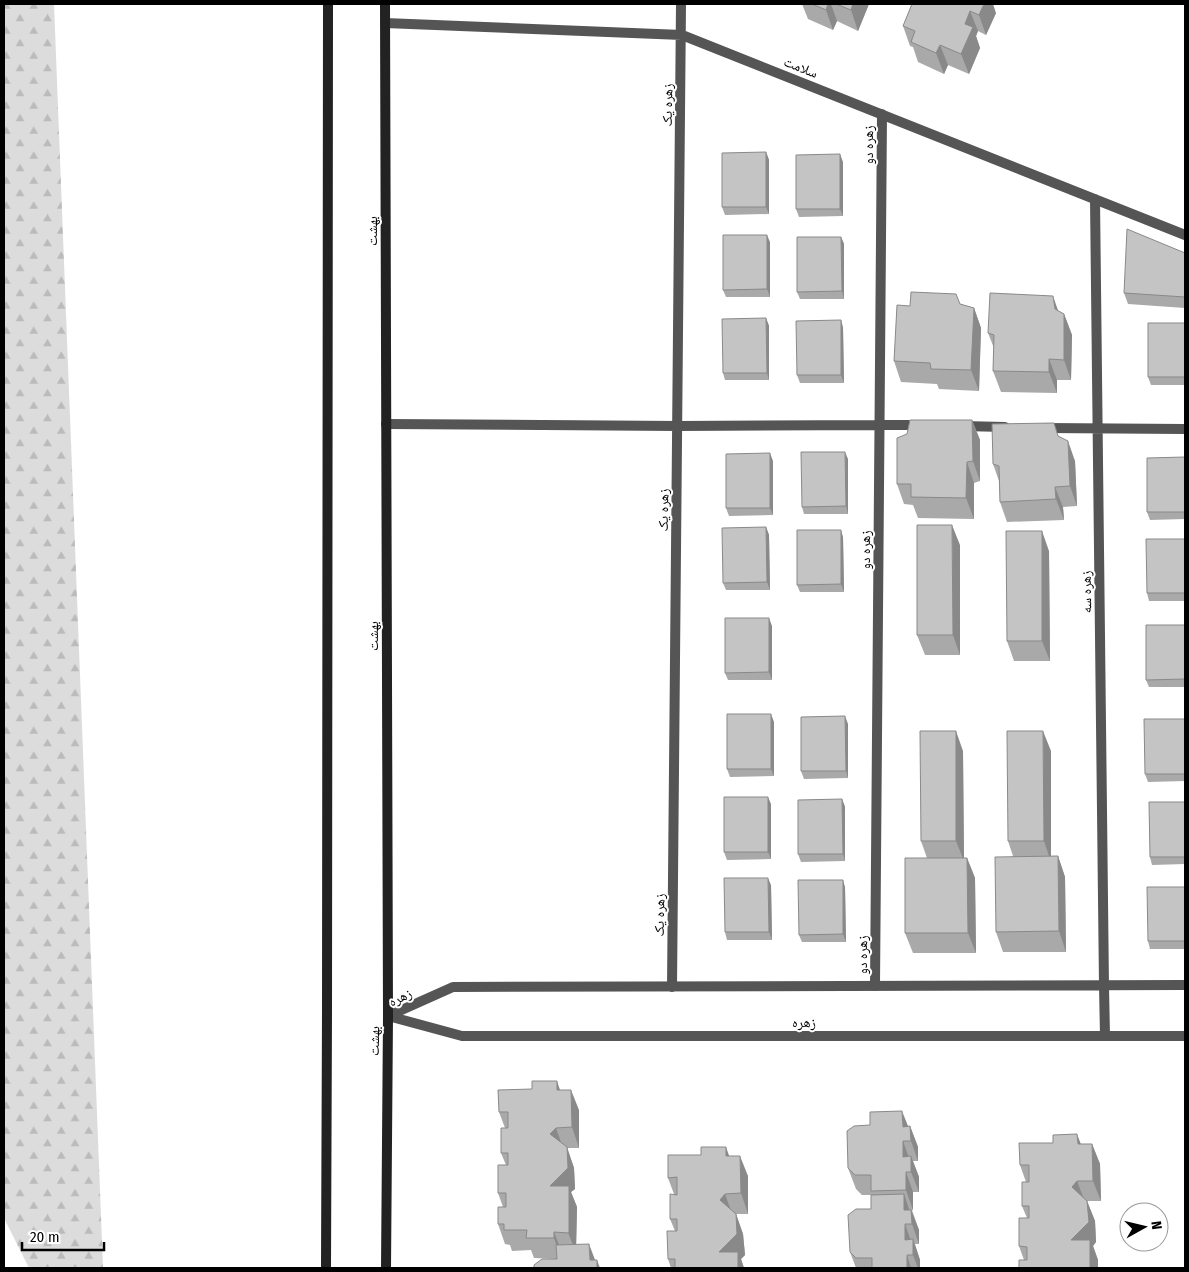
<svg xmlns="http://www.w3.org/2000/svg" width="1189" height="1272" font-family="'Fira Sans Condensed','Noto Naskh Arabic',sans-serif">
<defs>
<pattern id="forest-firs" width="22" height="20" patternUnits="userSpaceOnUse" patternTransform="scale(1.25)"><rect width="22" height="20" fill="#dcdcdc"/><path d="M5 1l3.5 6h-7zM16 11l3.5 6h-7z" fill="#bbb"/></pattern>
</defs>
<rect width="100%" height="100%" fill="#fff"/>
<path fill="url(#forest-firs)" d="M4,4H54L103,1268H29L4,1218Z"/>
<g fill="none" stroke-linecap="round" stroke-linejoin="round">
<path stroke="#555" stroke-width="10" d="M385,23L682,35L1185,235
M1095,199L1104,986
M386,424L678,426L879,425H923
M962,426L1005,427
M1045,428L1185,429
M875,986L882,114
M672,987L681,4"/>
<path stroke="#555" stroke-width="10" d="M1104,986L1105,1036
M388,1016L453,987L1185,985
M388,1016L462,1036H1185"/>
<path stroke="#222" stroke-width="10" d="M385,4L388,1016L386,1268
M326,1268L327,1011L328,4"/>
</g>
<path fill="#a9a9a9" d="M802,4H869L858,31L837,21L833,30L808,19Z
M912,4L996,13L986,35L978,31L976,36L980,48L969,74L948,65L944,74L918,62L913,47L910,46L903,26Z
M766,152L769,160V214L725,215L722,207Z
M843,162V216L799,217L796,209Z
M841,237L844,244V299H800L797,292Z
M770,242V297H726L723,290Z
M1185,253V308L1128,304L1124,293Z
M960,304L974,308L981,328L979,391L939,389L937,384L901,382L894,361L910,306Z
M1058,311L1064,314L1072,335L1071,380H1057V393L1001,392L993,371L994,348L988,333Z
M766,318L769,326V380H725L723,373Z
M841,320L843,328L844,383H800L797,375Z
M1185,323V385H1151L1148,377Z
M972,420L980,440V481L974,483V519L918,518L913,505L904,504L897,484Z
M1060,437L1075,461L1077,506L1063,507L1064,520L1007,522L1000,502L999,481L993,464Z
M1185,457V519L1150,520L1147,512Z
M848,459V514H804L802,507Z
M773,461V515L729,516L726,508Z
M766,527L769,535L770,590H726L723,583Z
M843,537L844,592H800L797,585Z
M1185,539V601H1149L1147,593Z
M960,545V655H925L917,635Z
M1049,551L1050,661H1014L1007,641Z
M1185,625V687H1149L1146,680Z
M772,626V680H728L725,673Z
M1185,719V781L1148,782L1145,774Z
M774,722V776L730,777L727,769Z
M848,724V778L804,779L801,771Z
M963,751L964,858H967L975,878L976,953H913L905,933L927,858L921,841Z
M1051,751V856H1058L1065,877L1066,952H1003L996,932L1013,856L1008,841Z
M842,799L845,807V861L801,862L798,854Z
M1185,802V864L1152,865L1150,857Z
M771,804V859L727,860L724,852Z
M771,885L772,940H727L725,932Z
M845,887L846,942H802L799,935Z
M1185,887V949H1150L1148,941Z
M560,1090L579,1110V1148H567L574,1168L575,1189L571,1192L577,1207L576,1245L557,1259L534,1258L531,1250L512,1251L510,1245L505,1244L498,1224L503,1207L498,1193L506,1165L501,1153L505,1128L499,1112Z
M908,1126H910L918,1147V1161H913L919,1177V1192H913V1210H912L919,1230V1244H915L920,1260V1268H856L850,1252L871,1209V1195H862L856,1189L848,1168Z
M1081,1144H1092L1100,1164L1101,1201H1087L1095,1221L1096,1242L1093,1246L1098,1260V1268H1019L1024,1260L1019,1246L1027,1218L1022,1206L1026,1182L1020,1165Z
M729,1156L748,1176V1214H736L743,1234L745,1255L741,1259L744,1268H671L668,1259L675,1231L670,1219L674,1194L668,1178Z"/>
<path fill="#898989" d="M828,4H831L837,21L833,30L826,10Z
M853,4H869L858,31L851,10Z
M984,4H993L996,13L986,35L979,15Z
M970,11L978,31L976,36L980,48L969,74L961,54L965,24Z
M940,45L948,65L944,74L936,53Z
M766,152L769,160V214L766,207Z
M840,154L843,162V216L840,209Z
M767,235L770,242V297L767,289Z
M841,237L844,244V299L842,291Z
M1053,296L1060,316L1055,309Z
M974,308L981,328L979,391L971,370Z
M1064,314L1072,335L1071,380L1064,360Z
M766,318L769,326V380L767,373Z
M841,320L843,328L844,383L841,375Z
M1049,359L1057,380V393L1049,372Z
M972,420L980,440V481L973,461Z
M1068,441L1075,461L1077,506L1070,486Z
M845,452L848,459V514L846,506Z
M770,453L773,461V515L770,508Z
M967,462L974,483V519L966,498Z
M1055,487L1063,507L1064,520L1056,499Z
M952,525L960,545V655L953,635Z
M766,527L769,535L770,590L767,582Z
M841,530L843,537L844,592L841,584Z
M1042,531L1049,551L1050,661L1042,641Z
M769,618L772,626V680L769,672Z
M771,714L774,722V776L771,769Z
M845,716L848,724V778L846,771Z
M956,731L963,751L964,861L956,841Z
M1043,731L1051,751V862L1044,841Z
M768,797L771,804V859L768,852Z
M842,799L845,807V861L843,854Z
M1058,856L1065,877L1066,952L1059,931Z
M967,858L975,878L976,953L968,933Z
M768,878L771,885L772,940L769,932Z
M843,880L845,887L846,942L843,934Z
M557,1081L564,1102L557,1090Z
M571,1090L579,1110V1148L572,1127Z
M902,1111L910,1131L903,1127Z
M910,1126L918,1147V1161L911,1141Z
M556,1128L563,1148L550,1134Z
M1077,1134L1085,1155L1078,1144Z
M903,1141L910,1161L903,1157Z
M1092,1144L1100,1164L1101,1201L1093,1181Z
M567,1147L574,1168L575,1189L571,1192L577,1207L576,1253L550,1186Z
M726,1147L733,1167L726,1156Z
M740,1156L748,1176V1214L741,1193Z
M911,1156L919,1177V1192L911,1172Z
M906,1172L913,1192V1210L906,1190Z
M1077,1181L1085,1202L1072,1187Z
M725,1194L732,1214L720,1200Z
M904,1194L911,1215L904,1210Z
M1087,1201L1095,1221L1096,1242L1093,1246L1098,1260V1268H1090L1071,1240Z
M911,1210L919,1230V1244L912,1224Z
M736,1214L743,1234L745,1255L741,1259L744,1268H738L719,1252Z
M905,1224L912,1244L905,1240Z
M554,1232L562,1253L561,1258L554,1238Z
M913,1239L920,1260V1268H918L913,1255Z
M589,1244L597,1265L590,1260Z
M907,1255L911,1268H907Z
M597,1260L600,1268H597Z"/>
<path fill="#c4c4c4" stroke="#898989" d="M812,4H828L826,10Z
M836,4H853L851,10Z
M912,4H984L979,15L970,11L965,24L973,27L961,54L940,45L936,53L911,42L915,31L903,26Z
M766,152V207H722V153Z
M840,154V209H796V155Z
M1127,229L1185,253V297L1124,293Z
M723,235H767V289L723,290Z
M797,237H841L842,291L797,292Z
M911,292L956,294L960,304L974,308L971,370L931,369L930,363L894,361L897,305L910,306Z
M990,293L1053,296L1055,309L1064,314V360L1049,359V372L993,371L994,335L988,333Z
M766,318L767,373H723L722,319Z
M841,320V375H797L796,321Z
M1148,323H1185V377H1148Z
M910,420H972L973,461L967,462L966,498L911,497V484H897V438L907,434Z
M1054,423L1058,436L1068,441L1070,486L1055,487L1056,499L1000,502L999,466L993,464L992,424Z
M801,452H845L846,506L802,507Z
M770,453V508H726V454Z
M1185,457V512H1147V458Z
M917,525H952L953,635H917Z
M766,527L767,582L723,583L722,528Z
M797,530H841V584L797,585Z
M1006,531H1042V641H1007Z
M1146,539H1185V593H1147Z
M725,618H769V672L725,673Z
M1146,625H1185V679L1146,680Z
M727,714H771V769H727Z
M845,716L846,771H801V717Z
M1144,719H1185V774H1145Z
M920,731H956V841H921Z
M1007,731H1043L1044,841H1008Z
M724,797H768V852H724Z
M842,799L843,854H798V800Z
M1149,802H1185V857H1150Z
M1058,856L1059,931L996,932L995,857Z
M905,858H967L968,933H905Z
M724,878H768L769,932H725Z
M798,880H843V934L799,935Z
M1147,887H1185V941H1148Z
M532,1081H557V1090H571L572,1127L556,1128L550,1134L567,1147L568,1168L550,1186H569V1233L554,1232V1238H526L527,1230H504V1224H498V1207H506V1193H498V1165H508V1153H501V1128H508V1112H499L498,1090L532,1089Z
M902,1111L903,1127L910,1126L911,1141H903V1157L911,1156V1172H906V1190L871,1191V1175H855L848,1168L847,1131L854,1126L870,1125V1112Z
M1077,1134L1078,1144H1092L1093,1181H1077L1072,1187L1087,1201L1089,1222L1071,1240H1090V1268H1019V1260H1027V1247L1019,1246V1218H1029V1206H1022V1182H1029V1165H1020L1019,1143H1053V1135Z
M701,1147H726V1156H740L741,1193L725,1194L720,1200L736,1214L737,1234L719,1252H738V1268H675V1259H668L667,1231H677V1219H670V1194L677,1195V1177L668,1178V1155H701Z
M904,1194V1210H911L912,1224H905V1240L913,1239V1255H907V1268H872V1258H856L850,1252L848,1215L856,1209H871V1195Z
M589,1244L590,1260H597V1268H534V1265L542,1259H557L556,1245Z"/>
<g text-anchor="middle" stroke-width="4" stroke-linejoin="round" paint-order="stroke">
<g font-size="14" fill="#000" stroke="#fff">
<text transform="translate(801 67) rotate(22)" y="5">سلامت</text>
<text transform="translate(667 105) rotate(-89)" y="5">زهره یک</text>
<text transform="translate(868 145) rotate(-90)" y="5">زهره دو</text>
<text transform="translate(372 231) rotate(-90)" y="5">بهشت</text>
<text transform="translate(663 510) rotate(-89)" y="5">زهره یک</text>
<text transform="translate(865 550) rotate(-90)" y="5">زهره دو</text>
<text transform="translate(1086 592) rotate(-91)" y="5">زهره سه</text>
<text transform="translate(373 636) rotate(-90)" y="5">بهشت</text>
<text transform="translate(659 915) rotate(-89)" y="5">زهره یک</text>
<text transform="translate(862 955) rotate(-90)" y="5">زهره دو</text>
<text transform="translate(400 997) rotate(-26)" y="5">زهره</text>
<text x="804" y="1027">زهره</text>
<text transform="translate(374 1041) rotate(-89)" y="5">بهشت</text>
</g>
</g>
<rect width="1189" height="1272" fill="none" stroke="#000000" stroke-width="10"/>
<g transform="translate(1144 1227) rotate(82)"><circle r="24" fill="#ffffff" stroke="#999999"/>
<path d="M0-4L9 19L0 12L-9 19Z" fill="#000000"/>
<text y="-8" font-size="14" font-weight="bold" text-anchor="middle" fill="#000000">N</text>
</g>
<path d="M22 1242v8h82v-8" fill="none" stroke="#000000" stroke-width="2.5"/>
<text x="30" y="1242" font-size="15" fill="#000000" stroke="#ffffff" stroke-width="4" paint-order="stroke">20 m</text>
</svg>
